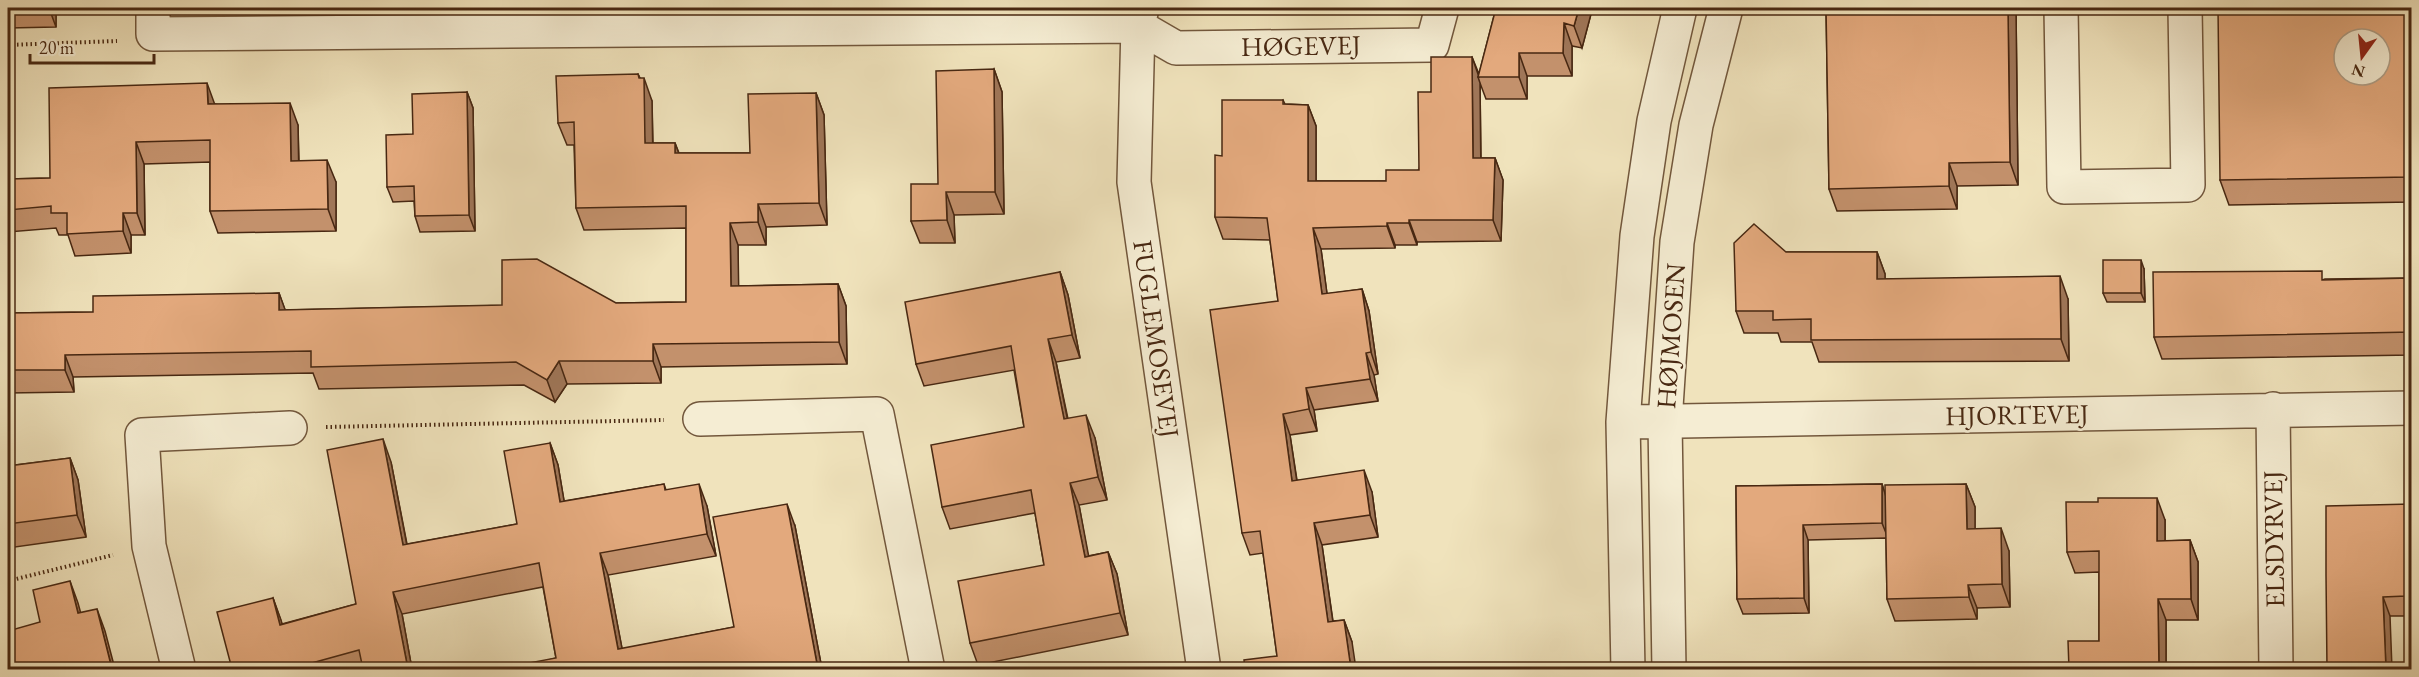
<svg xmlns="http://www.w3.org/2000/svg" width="2419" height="677" font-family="'EB Garamond',serif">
<rect width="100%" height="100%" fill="#f0e3bc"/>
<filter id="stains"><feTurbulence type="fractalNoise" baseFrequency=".00333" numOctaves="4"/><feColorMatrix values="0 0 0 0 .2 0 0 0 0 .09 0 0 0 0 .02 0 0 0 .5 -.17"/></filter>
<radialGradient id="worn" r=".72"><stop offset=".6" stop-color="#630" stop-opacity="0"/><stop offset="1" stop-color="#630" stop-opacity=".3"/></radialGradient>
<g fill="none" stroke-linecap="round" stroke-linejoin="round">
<g stroke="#72573c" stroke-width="36">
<path id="minor" d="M153,8V34L1138,26L1176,48L1432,45L1442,8
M1142,8L1138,26L1134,182L1204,670
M2061,8L2064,187L2188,185L2185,8
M2273,409L2276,670
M700,419L877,414L928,670
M1623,422L2412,408
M179,670L149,546L142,435L290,428
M1628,670L1623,422L1637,236L1654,121L1680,8
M1669,670L1665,422L1677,242L1696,125L1726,8"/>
</g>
<path stroke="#482812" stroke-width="4" stroke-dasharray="1.5 3" stroke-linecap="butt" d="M8,45L117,41
M326,427L664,420
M8,581L113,555"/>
<use href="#minor" stroke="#f5edd3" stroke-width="33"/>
</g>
<path fill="#c3916c" stroke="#482812" stroke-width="1.5" d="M8,8H56V27L8,28Z
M1496,8H1589L1591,14L1582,48L1572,46V76H1527V99H1486L1480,83L1481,158H1495L1503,180L1501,241L1417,242V245H1395V248L1321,249L1327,294L1362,289L1369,311L1378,374L1374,375L1378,401L1314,410L1317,431L1290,435L1297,480L1372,492L1378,537L1322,545L1333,621L1344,620L1352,642L1277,656L1263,553L1250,555L1242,533L1278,301L1270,240L1223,239L1215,217L1222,156L1283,100L1285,104L1308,105L1316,126V181H1386L1419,170L1431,92L1472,57L1479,74Z
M1826,8H2016L2018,185L1957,186V209L1837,211L1829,189Z
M2412,8V202L2229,205L2220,180Z
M994,69L1002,92L1004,214L954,215L955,243H920L911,221L938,184Z
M638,74L652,101L653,143H675L679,153H750L816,93L824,115L827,225L766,227V245H738V286L838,284L846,306L847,364L661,367V383L567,384L555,402L524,385L319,389L313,373L73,377L74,392L8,393V313L93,312L279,293L285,310L616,303L686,302V228L584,230L576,208L574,145H567L558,123Z
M467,92L473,108L475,231L420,232L415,216L414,201L393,202L387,187L413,134Z
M215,104L298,125L299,161L336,182V231L218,233L210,211V162L144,164L145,235H131V253L75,256L68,235H59L56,228L8,232V179L50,178Z
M1786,252H1877L1885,274V279L2068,299L2069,361L1819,362L1812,342H1781L1778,333H1744L1736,311Z
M2144,269L2145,302H2107L2103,293Z
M1060,272L1068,295L1080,358L1056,362L1068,419L1095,438L1107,500L1079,505L1088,556L1108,552L1117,574L1128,635L978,665L970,643L1044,565L1035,513L950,529L942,507L1024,427L1014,370L924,386L916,364Z
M2412,278V355L2162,359L2154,337L2325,279Z
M550,443L558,465L564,501L664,484L666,490L707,506L716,556L608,575L622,649L734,627L795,526L822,669H514L556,658L543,587L402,614L412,669H232L273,598L282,624L356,604L391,462L407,544L517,524Z
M70,458L78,480L86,537L8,548V466Z
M1882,484L1885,495L1966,484L1975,507V529L2009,551L2010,607L1977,608V619L1895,621L1887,599L1886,538L1808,540L1809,613L1743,614L1737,599L1736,486Z
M2412,504V616H2390L2327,669Z
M2165,520V541L2190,540L2198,562V620H2166V669H2069L2099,641V572L2075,573L2067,552Z"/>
<path fill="#9f7658" stroke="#482812" stroke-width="1.5" d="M49,8H56V27Z
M1579,8H1589L1591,14L1582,48L1574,26Z
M2008,8H2016L2018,185L2010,162Z
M1564,23L1572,46V76L1563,53Z
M1519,53L1527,76V99L1519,77Z
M1472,57L1479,77H1478L1480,83L1481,180L1473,158Z
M994,69L1002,92L1004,214L995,192Z
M638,74L644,89V78L652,101L653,166L645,143Z
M207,83L215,105L208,104Z
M467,92L473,108L475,231L469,215Z
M816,93L824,115L827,225L819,203Z
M290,103L298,125L299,183L291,161Z
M1308,105L1316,126V203L1308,181Z
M2409,126L2412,133V181L2410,177Z
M136,142L144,164L145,235L137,213Z
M675,143L683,165L675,153Z
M1495,158L1503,180L1501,241L1493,220Z
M327,160L336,182V231L328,209Z
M1949,163L1957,186V209L1949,186Z
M946,192L954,215L955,243L947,220Z
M758,204L766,227V245L758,222Z
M123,213L131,235V253L123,231Z
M1409,220L1417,242V245L1409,223Z
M730,223L738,245L739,308L731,286Z
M1387,223L1395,245V248L1387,226Z
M1313,228L1321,249L1330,316L1322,294Z
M1877,252L1885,274V301L1877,279Z
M2141,260L2144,269L2145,302L2141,293Z
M1060,272L1068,295L1080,358L1072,335Z
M2060,276L2068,299L2069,361L2061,339Z
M838,284L846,306L847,364L839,342Z
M1362,289L1369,311L1378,374L1371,352Z
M279,293L287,315L279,310Z
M1048,339L1056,362L1072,442L1064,419Z
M653,344L661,367V383L653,361Z
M1366,353L1374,375L1378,401L1370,379Z
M65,355L73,377L74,392L65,370Z
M559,361L567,384L555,402L547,380Z
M1306,388L1314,410L1317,431L1309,409Z
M1283,414L1290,435L1300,503L1292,481Z
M1086,415L1095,438L1107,500L1098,477Z
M383,439L391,462L411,567L403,545Z
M550,443L558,465L568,524L560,502Z
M70,458L78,480L86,537L77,515Z
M1364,470L1372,492L1378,537L1370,515Z
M1070,483L1079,505L1093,579L1085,557Z
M699,484L707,506L716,556L707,534Z
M1882,484L1887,500L1888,538L1882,523Z
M1966,484L1975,507V552L1967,529Z
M2157,498L2165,520V562L2157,541Z
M787,504L795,526L822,669H818Z
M1314,523L1322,545L1336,644L1328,622Z
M1803,525L1808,540L1809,613L1804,598Z
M2001,528L2009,551L2010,607L2002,584Z
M2190,540L2198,562V620L2191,599Z
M1108,552L1117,574L1128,635L1120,613Z
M600,553L608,575L626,669L618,649Z
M70,581L78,603L87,636L78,613Z
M2405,584L2412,602V612L2406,596Z
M1968,585L1977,608V619L1969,597Z
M393,592L402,614L412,669H408Z
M2383,597L2390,616L2392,669H2386Z
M273,598L281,620L288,647L280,625Z
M2158,599L2166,620V669H2159Z
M97,609L105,631L115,669H112Z
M1344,620L1352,642L1356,669H1351Z"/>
<path fill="#e3a97d" stroke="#482812" stroke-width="1.5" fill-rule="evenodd" d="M1496,8H1579L1574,26L1564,23L1563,53H1519V77H1478Z
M1826,8H2008L2010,162L1949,163V186L1829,189Z
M2218,8H2412V126H2409L2410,177L2220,180ZM2344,39H2380V75H2344Z
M1431,57H1472L1473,158H1495L1493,220H1409V223H1387V226L1313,228L1322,294L1362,289L1371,352L1366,353L1370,379L1306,388L1309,409L1283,414L1292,481L1364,470L1370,515L1314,523L1328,622L1344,620L1351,669H1245L1244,660L1277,656L1260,531L1242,533L1210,310L1278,301L1267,218L1215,217V155L1222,156V100H1283V104L1308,105V181H1386V170H1419L1418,92H1431Z
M994,69L995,192H946L947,220L911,221V184H938L936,71Z
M638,74L639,78H644L645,143H675V153H750L748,94L816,93L819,203L758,204V222L730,223L731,286L838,284L839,342L653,344V361H559L547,380L516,362L311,367V351L65,355V370H8V313L93,312V296L279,293V310L502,305V260L537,259L616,303L686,302V206L576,208L574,122L558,123L556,76Z
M207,83L208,104L290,103L291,161L327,160L328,209L210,211V140L136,142L137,213H123V231L67,234V213H51V206L8,210V179L50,178L49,88Z
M467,92L469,215L415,216L414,186L387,187L386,135L413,134L412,94Z
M1754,224L1786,252H1877V279L2060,276L2061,339L1811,340V319L1773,320V311H1736L1734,243Z
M2103,260H2141V293H2103Z
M2322,271V280L2412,278V332L2154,337L2153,272Z
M1060,272L1072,335L1048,339L1064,419L1086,415L1098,477L1070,483L1085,557L1108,552L1120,613L970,643L958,581L1044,565L1031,490L942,507L931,445L1024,427L1011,346L916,364L905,302Z
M383,439L403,545L517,524L504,451L550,443L560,502L664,484L665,490L699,484L707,534L600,553L618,649L734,627L713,517L787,504L818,669H514H518V665L556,658L539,563L393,592L408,669H363L359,650L290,669H291H232L217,612L273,598L280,625L356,604L327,450Z
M70,458L77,515L8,524V466Z
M1882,484V523L1803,525L1804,598L1737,599L1736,486Z
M1966,484L1967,529L2001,528L2002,584L1968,585L1969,597L1887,599L1885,485Z
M2098,498H2157V541L2190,540L2191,599H2158L2159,669H2069L2068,641H2099V551L2067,552L2066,502H2098Z
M2412,504V584H2405L2406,596L2383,597L2386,669H2327L2326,575V506Z
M70,581L78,613L97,609L112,669H8V631L40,622L33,590Z"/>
<g text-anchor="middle" stroke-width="5" stroke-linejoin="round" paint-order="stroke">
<g font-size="27" fill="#482812" stroke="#f5edd3">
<text transform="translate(1301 46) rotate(-1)" y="9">HØGEVEJ</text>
<text transform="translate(1671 336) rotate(-86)" y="9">HØJMOSEN</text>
<text transform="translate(1156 339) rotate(82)" y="9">FUGLEMOSEVEJ</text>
<text transform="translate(2017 415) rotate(-1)" y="9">HJORTEVEJ</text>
<text transform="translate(2274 539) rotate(-91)" y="9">ELSDYRVEJ</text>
</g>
</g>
<rect width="2419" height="677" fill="none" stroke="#f0e3bc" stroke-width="30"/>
<rect x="9" y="9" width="2401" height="659" fill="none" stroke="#482812" stroke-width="3"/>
<rect x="15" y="15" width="2389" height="647" fill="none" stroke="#482812" stroke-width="1.5"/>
<g transform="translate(2362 57) rotate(195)"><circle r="28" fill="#f5edd3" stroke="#b09e86" stroke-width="1.5"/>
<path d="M0-4.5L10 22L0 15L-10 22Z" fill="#8f2418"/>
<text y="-9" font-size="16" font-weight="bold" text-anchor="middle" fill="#482812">N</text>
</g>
<path d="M30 54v9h124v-9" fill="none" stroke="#482812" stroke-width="3"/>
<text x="39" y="54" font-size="18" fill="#482812" stroke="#f5edd3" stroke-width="4.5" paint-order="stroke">20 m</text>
<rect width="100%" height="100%" filter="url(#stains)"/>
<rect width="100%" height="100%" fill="url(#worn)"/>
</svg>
